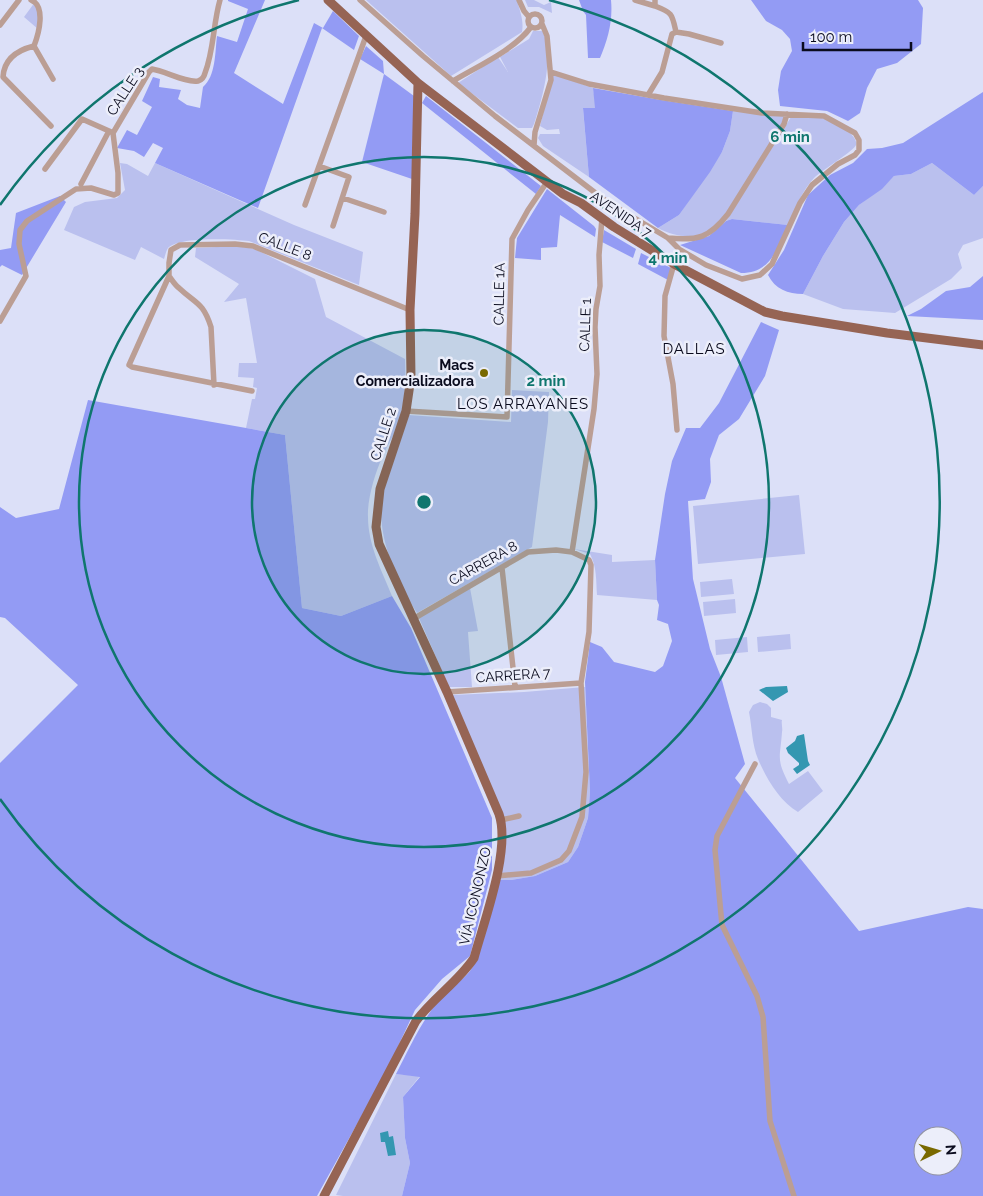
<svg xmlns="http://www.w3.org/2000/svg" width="983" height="1196" font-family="Raleway,sans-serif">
<rect width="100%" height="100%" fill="#dce0f8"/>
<path fill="#bac0ee" d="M366,0H517C520,12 524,20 522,32L451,76Z
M525,0H534L544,5L551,2L552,13L539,7H528Z
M35,2L40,9L38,29L24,17Z
M533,31H542C556,52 541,103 534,124L532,128H518L458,83L498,57L508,72L500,57L529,39Z
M553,74L593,88L596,108L583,109L589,177L543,146L538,138L540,134H560L559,129L547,130L540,126Z
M733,111L784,116L782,123L727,213C721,220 715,227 707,232C693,241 671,235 658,228L679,215L722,152L730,131Z
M791,117C801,117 812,116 822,118C831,120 859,134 856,145C855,150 821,171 814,178C802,191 795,209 788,225L732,219L726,221Z
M120,163L127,164L148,176L155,163L294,225L363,252L359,285L249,241C234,239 179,236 168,248C166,251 165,256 164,259L141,247L135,260L64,230L74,207L85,202L117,198L125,190Z
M932,163L974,195L983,186V238L963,245L958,254L962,268L951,279L895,313L843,309L803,294L823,256L844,222L859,205L884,186L894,176L911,174Z
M237,246L255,249L315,279L326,317L405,359C406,381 405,406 397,427C393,438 386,447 382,458C375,473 367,500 368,517C368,545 382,571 392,596L341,616L302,608L285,435L246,428L252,399H255L257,388L253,387L254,378L238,377L239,363H257L246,298L224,302L239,284L195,257L196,248Z
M512,390L549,392L548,422L532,547L417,613C395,578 373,530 384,488C391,463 402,440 408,415L511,422Z
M799,495L805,554L698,564L693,506Z
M574,549L612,555V562L655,560L657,600L597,595C596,581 597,567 590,554Z
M732,579L734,594L701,597L700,582Z
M470,588L478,631L468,632L472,687H449L419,618Z
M735,599L736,613L704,616L703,602Z
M790,634L791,649L758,652L757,637Z
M747,637L748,652L716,655L715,640Z
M585,687L590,792L588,818L578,847L568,862L535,876L511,880H498L503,816L452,695L524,692Z
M760,702L767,704L771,708V717L782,720C781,724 783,728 782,732C780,760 776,758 789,784L808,771L823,791L798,812C780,802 766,778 758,759C752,745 752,727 749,712L753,705Z
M396,1074L420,1076L403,1097L405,1138L410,1163L402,1196H343L336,1195Z"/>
<path fill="#939bf4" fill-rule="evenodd" d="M228,0H265L234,73L283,104L314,23L323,28L333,11L359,36L354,50L322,28L258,208L155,163L163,148L153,143L144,157L134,151L117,148L127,130L137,135L152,107L142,101L153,77L160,79L159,87L181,90L178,99L187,105L200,108L203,87C216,76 215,52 217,36L237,42L248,9L228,1Z
M579,0H611C613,21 608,39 600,58H588L586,15L583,11Z
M751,0H918L923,8L921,44L897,63L877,69L867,88L860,113L848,121L827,111L780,106L778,90L781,71L792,51L790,39L782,30L766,21Z
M366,46L383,61L384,74L414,96L412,179L362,162L384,74L360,59Z
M593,88L661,100L733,111L730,131L722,152L710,172L679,215L658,228L589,177L583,108H595Z
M983,92V186L974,195L932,163L911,174L894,176L882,189L859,205L844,222L823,256L803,294C788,294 775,289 768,275L784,250L808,195L830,175L853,163L867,149L882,148L903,143Z
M426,96L541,186L536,194L422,103Z
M547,189L594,226L596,229L595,237L560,215L557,247L541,248V260L515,258L517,238Z
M60,196L66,202L22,275L2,265L0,267V250L11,248L16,213Z
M732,219L788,225C777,249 771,273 741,273L680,245L709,236L726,221Z
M604,230L636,249L633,258L602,242Z
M641,253L673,269L668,280L638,264Z
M983,276V320L907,316L921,309L946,291L970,287Z
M761,322L779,330L765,376L739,419L719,435L710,459L711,482L705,499L688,501L693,579L710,649L721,677L745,764L735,778L859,931L968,907L983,909V1196H402L410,1163L405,1138L403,1097L420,1077L396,1074C409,1049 421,1022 439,1000C448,989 461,982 470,971C483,956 492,901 498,880H511L535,876L568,862L578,847L588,818L590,792L585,682L590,642L602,647L614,662L655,672L663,666L672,641L668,624L657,620L659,605L657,600L655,560L665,494L672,461L686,428H700L719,403ZM923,1136H953V1166H923Z
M88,400L285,435L302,608L341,616L392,596L411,628L492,818V870L470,956L442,979L415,1010L386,1072L317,1196H0V763L78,685L5,618L0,617V507L16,518L59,509Z"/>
<path fill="#3497b1" d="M787,686L788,692L773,701L759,690L766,687Z
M804,734L808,761L810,765L797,774L793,769L799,765V763L788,753L786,748L795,741L797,736Z
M388,1131L389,1137L393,1136L396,1155L388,1156L385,1142H381L380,1133Z"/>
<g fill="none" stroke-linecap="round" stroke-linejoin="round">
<path stroke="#bb9e94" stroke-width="5.5" d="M31,0C46,6 39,33 34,46L53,79
M360,0L423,56L495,116L606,201L668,238L679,249L706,265L742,279L760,275L772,264L800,203L812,185L838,164L855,155L859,150V140L855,133L824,116L762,113L664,98L589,84L551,72
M519,0L524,11L529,17
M635,0L655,6
M655,0V6C673,13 672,14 676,32
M528 21a7 7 0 1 1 14 0a7 7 0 1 1-14 0Z
M0,25L19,0
M676,32L689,34L721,43
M34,46C18,50 4,59 3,77L51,126
M453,81C478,66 514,50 531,27
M648,95L662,72L672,34L676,32
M534,145L535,132L551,80L547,36L542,24
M319,166L349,177L333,226
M45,169L82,119L109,131
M81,184L109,131L111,132
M343,198L384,212
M305,205L366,36
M668,238C698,241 709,238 728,214L784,124L787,114
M674,264L665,296L664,336L673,384L677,430
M169,276C172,280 175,285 179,288C196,304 203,302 211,327L214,385
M0,321L26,276L19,244L20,230L27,221L76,189L91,188L114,195L118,193V173L113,133L149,72L152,69C165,71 186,83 198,81C202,80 204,77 205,73C214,50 213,24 220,0
M252,391L132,367L129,365L169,276V263L171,250L180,245L235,244L253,246L410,310
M406,411L507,417L512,239L528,210L547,182
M572,552L594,409L597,374L595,327L596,309L600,286L599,255L602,218
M502,568L515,686
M413,619L528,552L556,550L572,552L589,560L591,565L589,632L581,683L586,772L582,817L569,851L561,860L531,873L497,876
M447,692L581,683
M755,764L717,836L715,850L722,925L757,996L763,1017L770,1121L794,1196
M501,820L519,816"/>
<path stroke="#966454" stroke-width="9" d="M328,0L418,83L563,194L581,203L614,227L674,264L765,312L782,316L887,333L983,345
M324,1196L416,1021C433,998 458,982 474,958C484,921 511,850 499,814L447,692L379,544L376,527L380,489L406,411L411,377L410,310L415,214L418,83"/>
</g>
<circle cx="424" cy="502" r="172" fill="#0f766e" fill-opacity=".12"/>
<g fill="none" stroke="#0f766e" stroke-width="2.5">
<circle cx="424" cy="502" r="172"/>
<circle cx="424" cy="502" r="345"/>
<path d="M0 205A517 517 0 0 1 299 0M549 0A517 517 0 1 1 0 799"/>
</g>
<circle fill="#796900" stroke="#eceefa" stroke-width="2" cx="484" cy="373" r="5"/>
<g text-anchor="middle" stroke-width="5" stroke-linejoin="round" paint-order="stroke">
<g font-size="14" fill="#0a0b1e" stroke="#eceefa">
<text transform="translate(125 91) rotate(-57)" y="5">CALLE 3</text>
<text transform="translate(621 214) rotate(34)" y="5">AVENIDA 7</text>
<text transform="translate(285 246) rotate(21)" y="5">CALLE 8</text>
<text transform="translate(499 294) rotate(-89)" y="5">CALLE 1A</text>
<text transform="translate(585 325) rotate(-88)" y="5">CALLE 1</text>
<text transform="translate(383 434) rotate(-72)" y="5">CALLE 2</text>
<text transform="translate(483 563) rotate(-29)" y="5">CARRERA 8</text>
<text transform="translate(513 675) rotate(-4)" y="5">CARRERA 7</text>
<text transform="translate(475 896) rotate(-77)" y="5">VÍA ICONONZO</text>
</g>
<g font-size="14" font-weight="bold" fill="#0a0b1e" stroke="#eceefa" text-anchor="end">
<text x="474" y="370">Macs<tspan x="474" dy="16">Comercializadora</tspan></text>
</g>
<g font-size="15" letter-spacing="1" fill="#0a0b1e" stroke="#eceefa">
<text x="694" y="354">DALLAS</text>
<text x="523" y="409">LOS ARRAYANES</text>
</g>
</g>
<circle cx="424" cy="502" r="8" fill="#0f766e" stroke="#eceefa" stroke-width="2.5"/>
<g font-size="15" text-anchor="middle" font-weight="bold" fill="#0f766e" stroke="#eceefa" stroke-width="5" stroke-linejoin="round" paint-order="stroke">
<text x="790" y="142">6 min</text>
<text x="668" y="263">4 min</text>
<text x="546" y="386">2 min</text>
</g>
<g transform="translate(938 1151) rotate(85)"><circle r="24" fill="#eceefa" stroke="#9293a2"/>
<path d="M0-4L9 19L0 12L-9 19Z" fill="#796900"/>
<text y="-8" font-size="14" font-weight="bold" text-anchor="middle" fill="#0a0b1e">N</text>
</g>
<path d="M803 42v8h108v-8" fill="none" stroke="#0a0b1e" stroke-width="2.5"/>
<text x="810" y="42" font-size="15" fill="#0a0b1e" stroke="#eceefa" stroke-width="4" paint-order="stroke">100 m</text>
</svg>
